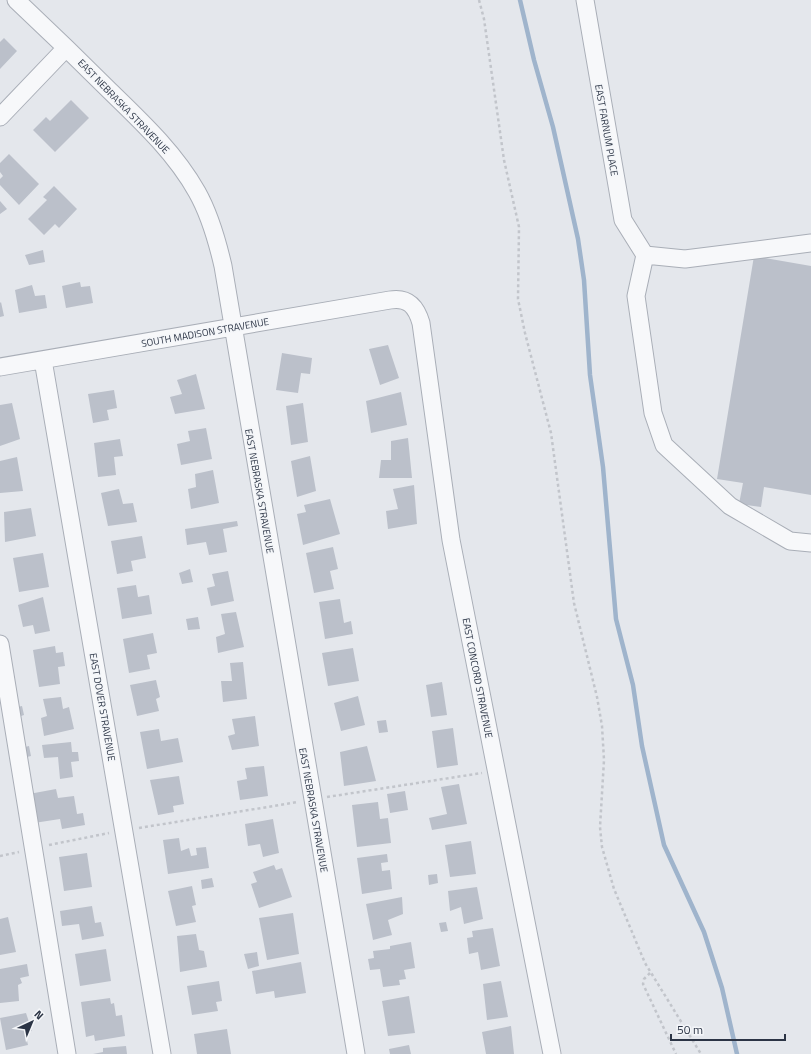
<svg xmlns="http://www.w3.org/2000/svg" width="811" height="1054" font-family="'Titillium Web',sans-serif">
<rect width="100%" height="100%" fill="#e4e7ec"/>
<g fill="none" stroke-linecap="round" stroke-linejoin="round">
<path stroke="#9fb4cc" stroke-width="4.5" d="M520,0L534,60L553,127L578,239L584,280L590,375L603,467L616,619L633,685L642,746L664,845L704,932L722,988L737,1054"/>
</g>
<path fill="#bbc0ca" d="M4,38L17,51L0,69V42Z
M71,100L89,118L55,152L33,130L46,117L50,121Z
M9,154L39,184L19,205L0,185V179L3,176L0,172V163Z
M54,186L77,209L59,228L55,224L44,235L28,219L47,200L43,197Z
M0,201L7,209L0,214Z
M43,250L45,262L29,265L25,255Z
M754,256L811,266V495L764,487L761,507L739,504L743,483L717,479Z
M80,282L81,287L90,286L93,303L66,308L62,286Z
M32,285L35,296L45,295L47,308L19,313L15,290Z
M1,302L4,316L0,317V303Z
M388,345L399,378L380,385L369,349Z
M282,353L312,358L310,374L301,373L298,393L276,390Z
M196,374L205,409L175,414L170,397L182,394L177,380Z
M114,390L117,408L107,410L109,420L93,423L88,394Z
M401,392L407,425L371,433L366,401Z
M12,403L20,439L0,446V405Z
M303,403L308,442L291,445L286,406Z
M206,428L212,459L181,465L177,444L190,441L188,431Z
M408,438L412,478H379L381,460H391V441Z
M120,439L123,456L114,457L116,475L98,477L94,443Z
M310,456L316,491L297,497L291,461Z
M17,457L23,491L0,493V461Z
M213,470L219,503L191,509L188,489L196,487L195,474Z
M414,485L417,524L388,529L386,511L398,509L393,489Z
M119,489L123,504L133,503L137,522L108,526L101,493Z
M330,499L340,534L303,545L297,514L306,512L304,505Z
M31,508L36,536L5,542L4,512Z
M237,521L238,526L223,529L227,552L209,555L206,542L187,545L185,529Z
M142,536L146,558L131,561L133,571L117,574L111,541Z
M333,547L338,569L330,571L334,589L314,593L306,553Z
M43,553L49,587L19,592L13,558Z
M190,569L193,582L182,584L179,573Z
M228,571L234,601L211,606L207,588L215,586L212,574Z
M136,585L138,597L149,595L152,614L122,619L117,588Z
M43,597L50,631L35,634L33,625L23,627L18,605Z
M340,599L344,623L351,621L353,634L325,639L319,602Z
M236,612L244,647L218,653L216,637L225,634L221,614Z
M198,617L200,629L188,630L186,619Z
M153,633L157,653L147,655L150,669L129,673L123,639Z
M55,646L56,653L63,652L65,666L58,667L60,684L39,687L33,650Z
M353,648L359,681L328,686L322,653Z
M243,662L247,699L223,702L221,681H232L230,663Z
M156,680L160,697L156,699L159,711L137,716L130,685Z
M442,682L447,715L431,717L426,685Z
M358,696L365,725L341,731L334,703Z
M61,697L63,709L69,707L74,729L44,736L41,718L47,716L43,699Z
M22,706L24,715L15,718L13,708Z
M255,716L259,746L232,750L228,736L235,734L232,719Z
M386,720L388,732L379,733L377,721Z
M453,728L458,765L437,768L432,731Z
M159,729L161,741L178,738L183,762L147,769L140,732Z
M71,742L72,752H78L79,761L71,762L73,777L60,779L58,757L44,758L42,745Z
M29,746L31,756L23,758L21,748Z
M367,746L376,781L344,786L340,752Z
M264,766L268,796L240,800L237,781L247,779L245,768Z
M179,776L184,804L173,806L174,812L158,815L150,780Z
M459,784L467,824L432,830L429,818L447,814L441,787Z
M56,789L58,798L74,796L77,814L83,813L85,825L62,829L60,819L34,823L29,794Z
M405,791L408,810L390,813L387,794Z
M378,802L380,819L388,818L391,843L357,847L352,805Z
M273,819L279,853L263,857L260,844L248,846L245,824Z
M179,838L181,851L189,848L191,856L197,855L196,848L206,847L209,868L168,874L163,840Z
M471,841L476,874L450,877L445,845Z
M87,853L92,887L64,891L59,857Z
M387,854L388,862L381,863L382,871L390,870L392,889L362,894L357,858Z
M274,865L276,870L282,868L292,897L259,908L251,884L257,882L253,872Z
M437,874L438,883L429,885L428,875Z
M212,878L214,887L202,889L201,880Z
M192,886L196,905L192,906L196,922L176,926L168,891Z
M477,887L483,919L464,924L461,907L450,911L448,891Z
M402,897L403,914L388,920L392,935L373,940L366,904Z
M92,906L95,923L101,922L104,936L82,940L79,924L62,926L60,911Z
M293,913L299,954L267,960L259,918Z
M8,917L16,952L0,955V919Z
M446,922L448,931L441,932L439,923Z
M493,928L500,966L481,970L478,952L469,954L467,938L473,937L472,931Z
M196,934L199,950L204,951L207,967L180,972L177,936Z
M411,942L415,968L404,970L406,979L399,980L400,985L383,987L380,969L370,970L368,959L374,958L373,951L390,949V946Z
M106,949L111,981L80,986L75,954Z
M257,952L259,966L248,969L244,954Z
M301,962L306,993L275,998L274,991L256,994L252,971Z
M27,964L29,976L20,978L22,983L18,985L19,1001L0,1003V969Z
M219,981L222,1001L216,1002L218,1011L192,1015L187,986Z
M501,981L508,1017L487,1020L483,984Z
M409,996L415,1033L388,1036L382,1001Z
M110,998L111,1004L114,1003L116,1016L122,1015L125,1036L95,1041L94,1035L86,1037L81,1002Z
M26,1013L32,1031L25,1032L28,1045L6,1050L0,1018Z
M511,1026L514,1054H486L482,1032Z
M227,1029L231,1054H197L194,1034Z
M409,1045L411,1054H390L389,1049Z
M126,1046L127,1054H93L103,1052V1048Z"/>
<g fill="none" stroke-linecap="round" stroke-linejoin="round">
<g stroke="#a9aeb7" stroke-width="19">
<path id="minor" d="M16,0C48,30 79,60 110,91C142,122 175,153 197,192C210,215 217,240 223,266L356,1054
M585,0L623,220L645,255
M0,117L66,48
M645,255L636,296L653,413L664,445L730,506L790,541L811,543
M645,255L685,259L811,243
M43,360L162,1054
M0,367L390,300C408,297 416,306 421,323L451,540L552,1054
M0,644L67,1054"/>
</g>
<path stroke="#c2c5cb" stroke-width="2.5" stroke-dasharray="3 3" stroke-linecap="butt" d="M479,0L484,19L504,160L519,227L518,299L525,333L551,433L574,603L597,697L602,726L604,760L600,827L602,847L614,889L645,963L701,1054
M327,797L482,773
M139,828L298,802
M49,845L109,833
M0,856L19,852
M650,973L644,979L643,984L676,1054"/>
<use href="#minor" stroke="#f7f8fa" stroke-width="17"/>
</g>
<g text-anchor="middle" stroke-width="3" stroke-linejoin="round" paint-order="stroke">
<g font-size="10" fill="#2b3445" stroke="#f4f6f9">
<text transform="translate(124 106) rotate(46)" y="4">EAST NEBRASKA STRAVENUE</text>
<text transform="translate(607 130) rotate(80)" y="4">EAST FARNUM PLACE</text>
<text transform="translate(205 332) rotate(-10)" y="4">SOUTH MADISON STRAVENUE</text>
<text transform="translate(260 491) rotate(80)" y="4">EAST NEBRASKA STRAVENUE</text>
<text transform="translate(478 678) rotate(79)" y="4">EAST CONCORD STRAVENUE</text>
<text transform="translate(103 707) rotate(80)" y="4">EAST DOVER STRAVENUE</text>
<text transform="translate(314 810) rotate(80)" y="4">EAST NEBRASKA STRAVENUE</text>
</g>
</g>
<g transform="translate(32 1022) rotate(44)" stroke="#f4f6f9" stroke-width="3" paint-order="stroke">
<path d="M0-3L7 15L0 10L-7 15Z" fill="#2b3445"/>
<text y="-6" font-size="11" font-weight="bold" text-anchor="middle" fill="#2b3445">N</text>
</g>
<path d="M671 1034v6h114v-6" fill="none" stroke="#2b3445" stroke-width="2"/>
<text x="677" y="1034" font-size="12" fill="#2b3445" stroke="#f4f6f9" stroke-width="3" paint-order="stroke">50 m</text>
</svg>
